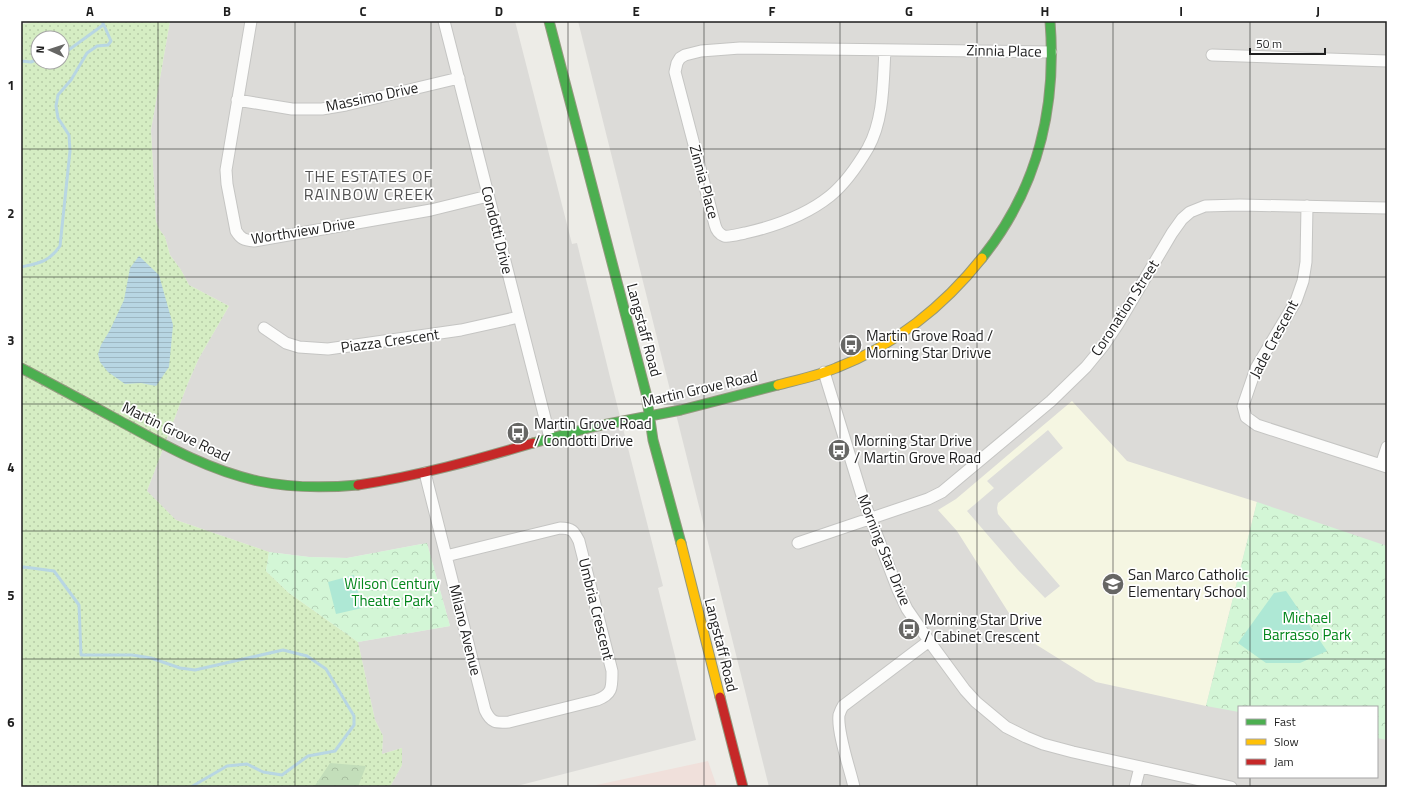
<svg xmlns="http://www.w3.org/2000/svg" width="1408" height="808" font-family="'Titillium Web',sans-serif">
<defs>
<pattern id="grass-dots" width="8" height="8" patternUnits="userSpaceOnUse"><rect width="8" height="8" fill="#d5edc3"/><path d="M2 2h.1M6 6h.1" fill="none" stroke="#b6cba7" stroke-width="1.8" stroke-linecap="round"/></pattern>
<pattern id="forest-crowns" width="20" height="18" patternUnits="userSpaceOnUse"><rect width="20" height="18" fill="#c3deba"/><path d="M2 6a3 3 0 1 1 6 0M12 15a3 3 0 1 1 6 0" fill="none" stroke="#a7be9f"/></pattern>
<pattern id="park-crowns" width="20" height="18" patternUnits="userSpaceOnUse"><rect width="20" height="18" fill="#d3f6d6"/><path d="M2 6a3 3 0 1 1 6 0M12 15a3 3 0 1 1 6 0" fill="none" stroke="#b5d2b7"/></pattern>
<pattern id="water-rules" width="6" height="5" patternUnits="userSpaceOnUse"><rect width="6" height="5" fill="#b8d6e3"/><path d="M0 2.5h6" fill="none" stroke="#9eb7c2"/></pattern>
</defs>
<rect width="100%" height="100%" fill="#edece7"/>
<path fill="#dcdbd8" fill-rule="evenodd" d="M170,21H515L572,244L577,243L610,377L663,586L658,588L696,740L513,787H390L402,765V748L382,754L383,736L375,720L358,642L450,626L427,543L347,558L309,557L269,552L176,520L147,491L188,383L199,358L229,306L189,285L181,270L170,255L165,237L159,229L156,221L151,130Z
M578,21H1387V787H769ZM1239,707H1377V777H1239Z"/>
<path fill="#f0e0db" d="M708,761L717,787H587Z"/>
<path fill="#f5f6e2" d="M1072,401L1127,461L1257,502L1206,706L1096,682L1024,637L957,531L938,510L956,499Z"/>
<path fill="url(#grass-dots)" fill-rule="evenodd" d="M32,21H170L151,130L156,221L159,229L165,237L170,255L181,270L189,285L229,306L199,358L188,383L147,491L176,520L269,552L266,571L289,593L358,642L375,720L383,736L382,754L402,748V765L390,787H21V24L30,23ZM38,38H62V62H38Z"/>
<path fill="url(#forest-crowns)" d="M330,763L366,766L358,787H314Z"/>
<path fill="url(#park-crowns)" d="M1257,502L1387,546V740L1377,738V707H1239V712L1206,706Z
M427,543L450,626L358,642L289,593L266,571L269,552L309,557L347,558Z"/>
<path fill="#aee8d5" d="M354,575L362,608L336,614L328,582Z
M1286,591L1327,651L1300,663H1266L1238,643L1274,593Z"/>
<path fill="#ddddda" d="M1048,430L1063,448L998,503L997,508L998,514L1060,586L1045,598L1018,570L967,511L994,488L987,481Z"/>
<path fill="url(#water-rules)" d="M139,256L159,275L173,325L169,367L156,386L141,383L125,384L108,372L100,362L98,354L101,345L110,330L124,300L130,268Z"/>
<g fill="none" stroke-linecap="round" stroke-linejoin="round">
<path stroke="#b8d6e3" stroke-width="3" d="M62,52L70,49L103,25
M21,61L31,62L38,59
M21,267C39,263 49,262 60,246L70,151L69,135L58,118L56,106L58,95L71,80L87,53L97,46L108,45L111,41L102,21
M21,568L24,567L54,571L79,605L81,655H132L151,658L180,668L195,670L283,650L307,656L326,669L354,716V725L335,751L308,756L282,775L263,772L247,764L227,766L191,787"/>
<g stroke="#c5c5c3" stroke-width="13">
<path id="street" d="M251,21L226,170L227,184L236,231C241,239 244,240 254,241L431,210L488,196
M444,21L550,438
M885,50C883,83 884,119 868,148C858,165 846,183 830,196C805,216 776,226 745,233C739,234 731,237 724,236C719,234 716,229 715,225L675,72L677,63L680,58L685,55L701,51L740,48L1051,52
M1212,55L1387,61
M237,100L292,109H322L346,105L459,78
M1307,206L1306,262L1303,281L1296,301L1256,368L1243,406L1246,417L1257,425L1387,467
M264,328L286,343L299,347L328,349L461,330L519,317
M824,372L863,499L898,590L907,609L929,641L965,690L976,702L1006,727L1026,737L1043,744L1073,752L1231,787
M1381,465L1387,447
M425,473L485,710C491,723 496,723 509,722L597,700C613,694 612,687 612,671L579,541C574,531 572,528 560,528L446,556
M798,543L928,499L942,492L1051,401L1086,367L1104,345L1118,324L1172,233L1182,219L1190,212L1205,206L1240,205L1387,208
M854,787C850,769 837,733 839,715C840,712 841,709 843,706L929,641
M1135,787L1140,767"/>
</g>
<g stroke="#93987e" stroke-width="11">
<path id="fast" d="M549,21L646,393L653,440L681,543
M982,258C1038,188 1057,109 1050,21
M21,368C54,385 87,403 120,421C164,445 208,470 258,481C291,488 325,488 358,485
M533,443L592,427L681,410L778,385"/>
</g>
<g stroke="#93987e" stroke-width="11">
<path id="slow" d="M778,385C797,380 817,376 836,368C894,346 944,306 982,258
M681,543L720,697"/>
</g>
<g stroke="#93987e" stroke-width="11">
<path id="jam" d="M358,485C418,476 475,460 533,443
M720,697L743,787"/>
</g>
<use href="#street" stroke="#fcfcfb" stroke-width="11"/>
<use href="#fast" stroke="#4caf50" stroke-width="9"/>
<use href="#slow" stroke="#ffc107" stroke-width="9"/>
<use href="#jam" stroke="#c62828" stroke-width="9"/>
</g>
<path fill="none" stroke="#1e1e1e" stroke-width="1" stroke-opacity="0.55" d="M158,21V787M295,21V787M431,21V787M568,21V787M704,21V787M840,21V787M977,21V787M1113,21V787M1250,21V707M21,149H1387M21,277H1387M21,404H1387M21,531H1387M21,659H1387M1250,777V787"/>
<defs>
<g id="bus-disc" transform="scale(1.15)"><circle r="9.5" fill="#666664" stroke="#fff"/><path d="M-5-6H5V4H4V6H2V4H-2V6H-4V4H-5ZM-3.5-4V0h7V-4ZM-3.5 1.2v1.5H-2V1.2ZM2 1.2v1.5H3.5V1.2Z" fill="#fff"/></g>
<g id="school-disc" transform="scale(1.15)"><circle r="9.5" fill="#666664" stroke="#fff"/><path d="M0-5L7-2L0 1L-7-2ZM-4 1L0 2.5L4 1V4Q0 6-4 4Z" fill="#fff"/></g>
</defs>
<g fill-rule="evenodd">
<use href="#bus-disc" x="851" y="345"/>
<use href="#bus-disc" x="518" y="433"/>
<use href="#bus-disc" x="839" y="450"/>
<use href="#school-disc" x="1113" y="584"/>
<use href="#bus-disc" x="909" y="629"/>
</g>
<g text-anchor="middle" stroke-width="3.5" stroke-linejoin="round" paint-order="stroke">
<g font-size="15" fill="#1e1e1e" stroke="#fff">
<text transform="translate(1004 51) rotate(1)" y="5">Zinnia Place</text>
<text transform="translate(372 97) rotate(-12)" y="5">Massimo Drive</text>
<text transform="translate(704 182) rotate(75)" y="5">Zinnia Place</text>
<text transform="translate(497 230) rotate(76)" y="5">Condotti Drive</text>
<text transform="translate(303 231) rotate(-9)" y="5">Worthview Drive</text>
<text transform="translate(1125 308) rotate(-57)" y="5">Coronation Street</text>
<text transform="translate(644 330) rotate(75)" y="5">Langstaff Road</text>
<text transform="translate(1274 339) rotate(-62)" y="5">Jade Crescent</text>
<text transform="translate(390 341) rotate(-8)" y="5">Piazza Crescent</text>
<text transform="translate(700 389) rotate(-13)" y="5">Martin Grove Road</text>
<text transform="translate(176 432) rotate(26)" y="5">Martin Grove Road</text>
<text transform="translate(884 550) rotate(68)" y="5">Morning Star Drive</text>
<text transform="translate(596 609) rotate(76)" y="5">Umbria Crescent</text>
<text transform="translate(465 630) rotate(76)" y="5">Milano Avenue</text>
<text transform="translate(721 645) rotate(76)" y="5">Langstaff Road</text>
</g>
<g font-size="15" fill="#1e1e1e" stroke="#fff" text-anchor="start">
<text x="866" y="341">Martin Grove Road /<tspan x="866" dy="17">Morning Star Drivve</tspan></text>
<text x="534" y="429">Martin Grove Road<tspan x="534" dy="17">/ Condotti Drive</tspan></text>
<text x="854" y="446">Morning Star Drive<tspan x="854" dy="17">/ Martin Grove Road</tspan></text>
<text x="1128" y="580">San Marco Catholic<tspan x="1128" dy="17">Elementary School</tspan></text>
<text x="924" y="625">Morning Star Drive<tspan x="924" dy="17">/ Cabinet Crescent</tspan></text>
</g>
<g font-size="15" fill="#03861b" stroke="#fff">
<text x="392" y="589">Wilson Century<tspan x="392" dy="17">Theatre Park</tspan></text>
<text x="1307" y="623">Michael<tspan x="1307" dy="17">Barrasso Park</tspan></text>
</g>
<g font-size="16" letter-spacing="1" fill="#515151" stroke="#fff">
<text x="369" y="182">THE ESTATES OF<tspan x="369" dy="18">RAINBOW CREEK</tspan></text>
</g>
</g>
<rect width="1408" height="808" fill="none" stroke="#ffffff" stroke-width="44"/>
<rect x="1238" y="706" width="140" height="72" fill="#ffffff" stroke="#a5a5a5"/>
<rect x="1246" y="719" width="20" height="6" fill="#4caf50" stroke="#a5a5a5"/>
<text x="1274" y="726" font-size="12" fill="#1e1e1e">Fast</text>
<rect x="1246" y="739" width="20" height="6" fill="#ffc107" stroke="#a5a5a5"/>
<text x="1274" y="746" font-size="12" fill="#1e1e1e">Slow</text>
<rect x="1246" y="759" width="20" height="6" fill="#c62828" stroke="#a5a5a5"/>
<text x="1274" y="766" font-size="12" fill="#1e1e1e">Jam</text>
<g transform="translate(50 50) rotate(273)"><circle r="19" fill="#ffffff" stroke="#a5a5a5"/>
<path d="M0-3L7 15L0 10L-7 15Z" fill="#666664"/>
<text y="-6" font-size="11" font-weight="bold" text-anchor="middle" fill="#1e1e1e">N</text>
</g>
<path d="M1250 48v6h75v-6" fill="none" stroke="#1e1e1e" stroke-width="2"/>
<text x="1256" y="48" font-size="12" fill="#1e1e1e" stroke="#ffffff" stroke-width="3" paint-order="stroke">50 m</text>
<rect x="22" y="22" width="1364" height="764" fill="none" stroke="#1e1e1e" stroke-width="1.5"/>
<g font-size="13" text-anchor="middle" font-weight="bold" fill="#1e1e1e">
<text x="90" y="16">A</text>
<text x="227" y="16">B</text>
<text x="363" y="16">C</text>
<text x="499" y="16">D</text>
<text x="636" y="16">E</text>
<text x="772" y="16">F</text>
<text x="909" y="16">G</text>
<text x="1045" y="16">H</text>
<text x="1181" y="16">I</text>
<text x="1318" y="16">J</text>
<text x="11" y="90">1</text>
<text x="11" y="218">2</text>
<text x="11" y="345">3</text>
<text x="11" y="472">4</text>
<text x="11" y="600">5</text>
<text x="11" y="727">6</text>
</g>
</svg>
